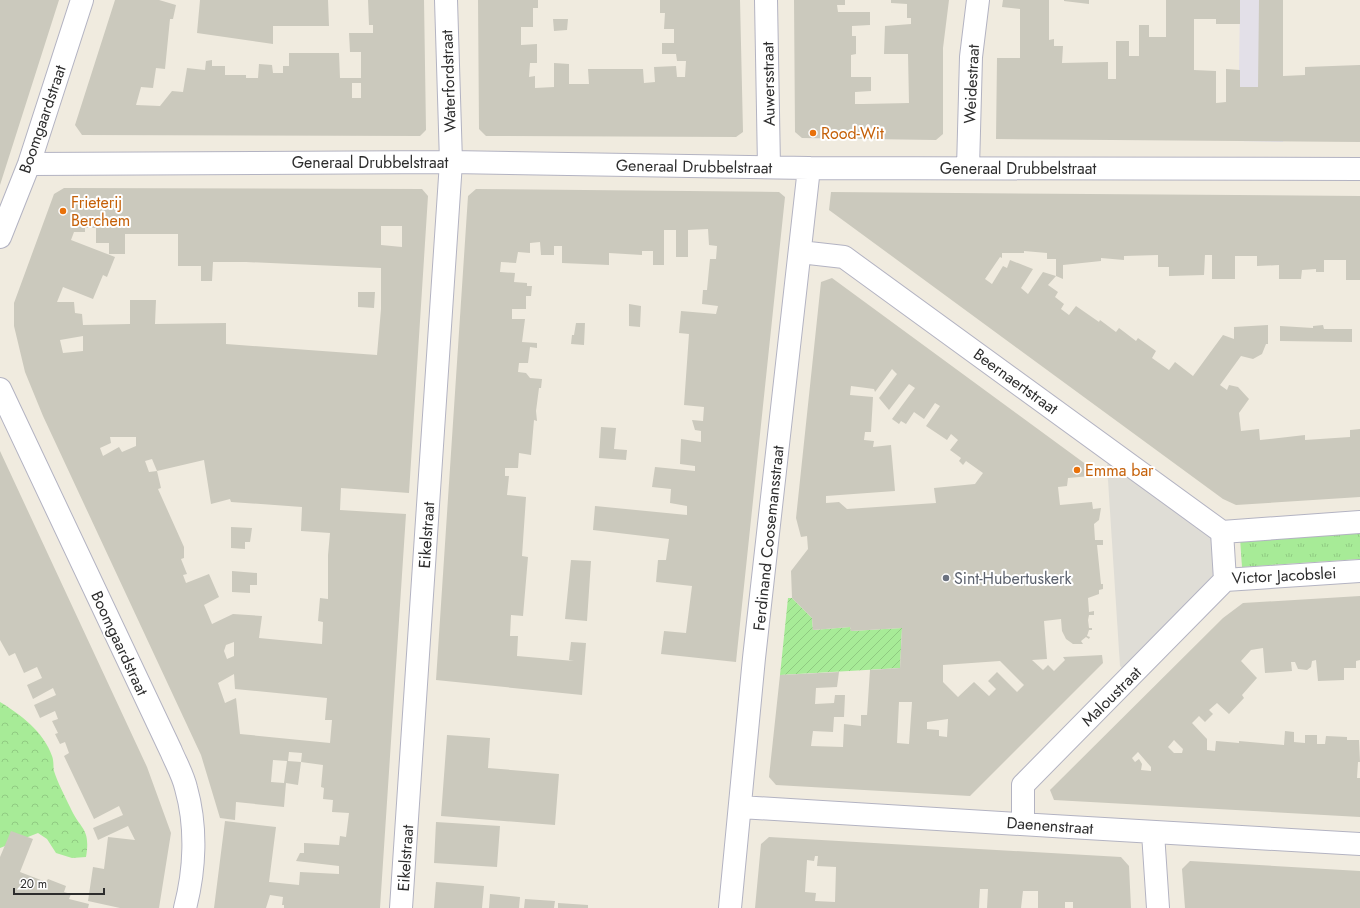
<svg xmlns="http://www.w3.org/2000/svg" width="1360" height="908" font-family="Jost,sans-serif">
<defs>
<pattern id="grass-tufts" width="24" height="20" patternUnits="userSpaceOnUse"><rect width="24" height="20" fill="#a7eb97"/><path d="M3 7l-1-3M5 7V3M7 7l1-3M15 17l-1-3M17 17v-4M19 17l1-3" fill="none" stroke="#90ca82"/></pattern>
<pattern id="forest-crowns" width="20" height="18" patternUnits="userSpaceOnUse"><rect width="20" height="18" fill="#a7eb97"/><path d="M2 6a3 3 0 1 1 6 0M12 15a3 3 0 1 1 6 0" fill="none" stroke="#90ca82"/></pattern>
<pattern id="garden-furrows" width="10" height="10" patternUnits="userSpaceOnUse"><rect width="10" height="10" fill="#a7eb97"/><path d="M-1 1l2-2M0 10L10 0M9 11l2-2" fill="none" stroke="#90ca82"/></pattern>
</defs>
<rect width="100%" height="100%" fill="#f0ebdf"/>
<path fill="#e3e0e8" d="M1240,0H1283V142L1238,141Z"/>
<path fill="url(#grass-tufts)" d="M1360,531V559L1242,567L1240,538Z"/>
<path fill="url(#forest-crowns)" d="M0,702C20,714 44,732 52,756C54,761 53,766 54,771C57,781 65,797 70,807C80,830 91,827 86,857L72,858L56,853L47,839L38,833L0,848Z"/>
<path fill="url(#garden-furrows)" d="M788,598H792L812,618L813,630L850,627L851,631L902,628L900,668L780,675Z"/>
<path fill="#dfddd6" d="M1115,452L1222,532L1225,580L1130,677L1120,666L1107,465Z"/>
<path fill="#cbc9bd" fill-rule="evenodd" d="M0,0H59L0,185Z
M115,0H159L176,5L173,19H170L165,69L156,68L153,88L141,87L136,105L160,106L172,91L183,92L187,68L205,70L206,61L212,60V66H225V75H246V78H258L259,64L272,65L273,73H283V66H289V53H339L340,78H361V52H350L349,33H373V25H369L368,0H424L426,130L420,136L82,135L75,125ZM352,83H361V98H352Z
M200,0H328L329,26H273V44L197,33Z
M478,0H538V8H533V27H521V45L537,44V63H530L529,77L535,76V88L554,87V63L569,64V84H589L588,69H643L644,83L655,82L654,67L676,66L677,77H685L686,61H677L676,54H662V43H674V29H664L665,13H660V0H740L743,132L736,137L486,136L479,129Z
M794,0H845V5H837L838,12H870V25L852,26V36H856V54L851,55V77H871V91L855,92V104H863L909,103L908,54H884L885,26L911,24V18H907V4L891,3V0H949L943,48V134L936,140L802,138L795,132Z
M1003,0H1049V40L1054,39V46H1063L1062,63L1108,62V79H1116V41H1129V56H1139V25H1149V37H1166V0H1240V24H1216V19H1194V70L1216,71V103L1226,102V69L1240,70V87H1258L1259,0H1283V76L1305,75V67L1360,65V142L996,139L997,58H1020V9L1002,7Z
M1064,0H1089V4L1064,1Z
M553,19H568L567,30L554,31Z
M64,188L422,189L428,196L409,493L341,488L340,510L406,514L380,908H284V905H282L283,897L270,895L266,908H214L225,821L276,827L269,882L299,885L300,872L339,874V866L296,861L300,853H304V843L339,845L340,836L346,837L349,813L332,812L333,800L323,799L324,788L321,787L323,765L301,762L302,753L289,752L288,761L301,762L298,785L286,783L284,807L236,802L235,820L220,818L201,755L43,416L25,372L14,326V303L54,194ZM381,226H402V247L381,245ZM85,228H96V243H109V254H125V234H178V266H201V281H212L213,262H246L381,268V309L377,355L226,344V323L155,324L156,300H130V324L83,325L82,314L75,313L74,302H57L63,287L93,299L103,275L107,277L115,257L71,240L74,232H85ZM83,336V351L63,353L60,340ZM110,437H136V446L122,452L119,447L103,456L100,448L111,443ZM152,459L157,471L204,460L211,504L230,499L231,502L302,507L301,531L330,533L328,555V599L320,598L318,621L323,622L322,644L259,638L262,616L233,614L212,624L204,605L219,597L209,574L186,583L183,575L187,574L181,559L184,558V547L158,489L161,488L157,471L149,472L145,461ZM234,642V656L227,659L224,651L226,645ZM234,674L235,689L327,698L325,720H332L330,743L240,734L236,698L225,703L218,683ZM273,760L287,761L284,783L271,782Z
M476,189L779,192L785,197L736,662L661,654L664,631L686,633L692,586L656,582L658,560H666L669,539L593,530L595,506L687,515V506L670,503L671,489L652,487L655,467L695,471V466L680,464L681,439L701,442V431L695,430L692,420L703,421L704,407L684,405L689,334L679,333L681,311L716,314L718,306L702,304L703,290H707L710,259H716L717,246L709,245L708,229L688,230V257H676V230H664V265H653V251H642V255L609,253V265L562,263V246H554V255H541L540,242L530,243V253L518,252L516,263L501,262L500,272L515,273L514,282L527,283V286H532L531,296H526V309H512V319H525L522,342L537,343V348L530,347L528,363H519L518,372L526,373L530,378L542,379L541,388H539L536,411L537,421L534,420L531,455L519,453L518,468H505V476H509L507,495L526,497L522,556L528,557L523,616L511,615L510,636H518L517,656L574,661L569,660L571,642L586,643L582,695L436,680L468,196Z
M831,192L1360,196V280H1346V260H1324V272H1316V269L1302,270L1301,279H1279V265L1257,266V256H1235V279H1212V255H1205L1204,275L1169,276V267H1158V255L1124,256V260L1101,258V261L1063,265V279L1056,276L1048,285L1058,292L1055,297L1064,304L1061,309L1069,315L1076,306L1099,322L1100,320L1116,332L1119,328L1136,341L1138,338L1156,351L1152,358L1169,370L1175,362L1193,376L1223,335L1234,339V327L1268,325V344H1266L1262,354L1253,359L1241,356L1220,385L1227,390L1229,385L1238,387L1249,399L1239,413L1241,431L1259,429L1260,440L1305,435V440L1350,437V430L1360,429V497L1236,505L1223,499L829,210ZM1024,251L1047,253V259H1056V276L1043,272L1028,294L1021,288L1033,269L1010,260L1007,268L1003,266L992,284L985,279L1000,257L1002,258V253H1024Z
M832,278L1091,468V476L1068,478L1067,486L1058,487L1060,505L1092,502L1093,509L1101,508L1099,520L1094,524L1095,540H1103V545H1097L1101,584H1103V589L1099,590V594L1088,598L1089,612L1094,611V615H1089L1088,620L1089,628H1092V630H1089L1087,636L1090,637L1089,639L1086,637L1081,641L1083,644H1073L1066,639L1062,631L1061,619L1044,621L1047,659L1032,660L1043,670L1048,665L1054,671L1065,660L1063,657L1102,655L1103,663L970,796L776,785L769,777L780,675L839,672L837,687L816,688L815,704L834,703L835,695H845L844,717H834L833,732L813,731L811,746L843,747L844,724L861,726V715H867L870,670L900,668L902,628L851,631L850,627L813,630L812,618L792,598L791,571L808,549L807,536L801,537L796,518L821,282ZM892,369L897,374L879,398L889,410L909,384L915,388L892,419L899,424L901,421L906,424L914,412L924,419L935,403L940,406L926,426L947,440L951,434L958,440L950,450L961,458L959,461L963,465L966,461L983,473L975,484L934,488L936,503L847,509L839,502L826,503V496L895,491L891,445L873,447L874,441L864,440L865,432H871L873,397L850,395L851,386L874,389L875,392ZM1000,661L1024,685L1017,692L997,672L988,681L996,689L989,696L974,682L958,697L943,682V665ZM899,702H912L909,744L897,743ZM948,719L947,737L939,736V730L927,729V722Z
M358,292H375L374,308L358,307Z
M629,304L641,306L640,327L629,326Z
M576,323H585L584,345L571,344L572,335H574Z
M1323,325L1324,329H1352V342L1280,341V326L1313,328V326Z
M601,427L616,428L614,449L627,450L626,460L599,458Z
M0,451L147,767L171,833L159,908H120L88,901L93,867L104,869L108,837L135,840L128,826L98,840L93,828L123,815L119,806L94,819L64,756L69,753L65,742L60,744L55,734L58,733L52,721L58,719L55,711L40,718L34,705L56,695L53,688L33,699L27,685L42,678L37,667L24,673L15,653L9,656L0,640Z
M231,527L252,528L250,542H245V549L231,548Z
M571,560L591,561L587,621L565,619Z
M232,571L257,573V585H250V593L232,592Z
M1360,596V660L1356,661V668H1344V680L1318,681L1316,660L1312,661L1311,667L1307,670L1298,669L1295,662H1291L1292,671L1265,673L1263,648L1251,650L1241,661L1257,678L1242,695L1244,698L1229,714L1217,703L1209,710L1213,714L1205,722L1199,716L1192,723L1207,739V750L1215,751L1216,741L1239,743V741L1284,745L1285,731L1294,732V742L1305,743V735H1317V744H1325L1326,736L1347,737V740H1359L1360,762H1358L1357,778H1360V817L1054,800L1050,790L1223,618L1243,603ZM1174,740L1183,749L1182,753H1174L1168,747ZM1138,752L1151,767V771L1141,770L1142,764L1139,759L1135,762L1132,758Z
M447,735L490,738L488,768L559,774L555,825L441,816Z
M436,822L500,826L497,867L434,863Z
M11,831L33,839L20,872L46,882L48,879L66,886L64,892L71,894L69,899L89,904L88,908H0V857Z
M769,837L1121,857L1129,866L1131,908H1073V902H1065V908H1038V891H1023L1021,908H987L988,889H980L979,908H755L761,844ZM815,856H818L817,866L836,867L835,902L815,901L816,893L805,892L807,860L814,861Z
M1190,861L1360,871V908H1185L1182,869Z
M436,882L484,886L482,908H434Z
M490,894L520,897L519,908H489Z
M525,899L555,901L554,908H524Z
M558,903L588,905V908H558Z"/>
<g fill="none" stroke-linecap="round" stroke-linejoin="round">
<g stroke="#b3b3c2" stroke-width="24">
<path id="minor" d="M766,0L769,167
M29,164L451,162L809,168L1360,169
M968,168L971,57L978,0
M0,237L29,164L82,0
M800,252L844,257L1222,532
M0,389L171,751C176,763 183,775 186,788C197,827 195,870 185,908
M1222,532L1360,522
M1222,532L1225,580
M1225,580L1360,571
M740,807C947,819 1153,833 1360,844
M1023,823V785L1225,580
M1153,833L1158,908
M401,908L451,162L446,0
M730,908L754,658L809,168"/>
</g>
<use href="#minor" stroke="#fff" stroke-width="22"/>
</g>
<g fill="#e8710a" stroke="#fff" stroke-width="1.5">
<circle cx="813" cy="133" r="4"/>
<circle cx="63" cy="211" r="4"/>
<circle cx="1077" cy="470" r="4"/>
</g>
<circle fill="#6b7280" stroke="#fff" stroke-width="1.5" cx="946" cy="578" r="4"/>
<g text-anchor="middle" stroke-width="4" stroke-linejoin="round" paint-order="stroke">
<g font-size="16" fill="#2d2d2d" stroke="#fff">
<text transform="translate(448 81) rotate(-92)" y="6">Waterfordstraat</text>
<text transform="translate(768 84) rotate(-91)" y="6">Auwersstraat</text>
<text transform="translate(971 84) rotate(-87)" y="6">Weidestraat</text>
<text transform="translate(42 119) rotate(-71)" y="6">Boomgaardstraat</text>
<text x="370" y="168">Generaal Drubbelstraat</text>
<text transform="translate(694 166) rotate(1)" y="6">Generaal Drubbelstraat</text>
<text x="1018" y="174">Generaal Drubbelstraat</text>
<text transform="translate(1016 381) rotate(36)" y="6">Beernaertstraat</text>
<text transform="translate(426 535) rotate(-86)" y="6">Eikelstraat</text>
<text transform="translate(768 538) rotate(-84)" y="6">Ferdinand Coosemansstraat</text>
<text transform="translate(1284 575) rotate(-3)" y="6">Victor Jacobslei</text>
<text transform="translate(120 643) rotate(65)" y="6">Boomgaardstraat</text>
<text transform="translate(1111 696) rotate(-45)" y="6">Maloustraat</text>
<text transform="translate(1050 825) rotate(4)" y="6">Daenenstraat</text>
<text transform="translate(405 858) rotate(-86)" y="6">Eikelstraat</text>
</g>
<g font-size="16" fill="#c56008" stroke="#fff" text-anchor="start">
<text x="821" y="139">Rood-Wit</text>
<text x="71" y="208">Frieterij<tspan x="71" dy="18">Berchem</tspan></text>
<text x="1085" y="476">Emma bar</text>
</g>
<g font-size="16" fill="#5b616d" stroke="#fff" text-anchor="start">
<text x="954" y="584">Sint-Hubertuskerk</text>
</g>
</g>
<path d="M14 888v6h90v-6" fill="none" stroke="#2d2d2d" stroke-width="2"/>
<text x="20" y="888" font-size="12" fill="#2d2d2d" stroke="#ffffff" stroke-width="3" paint-order="stroke">20 m</text>
</svg>
